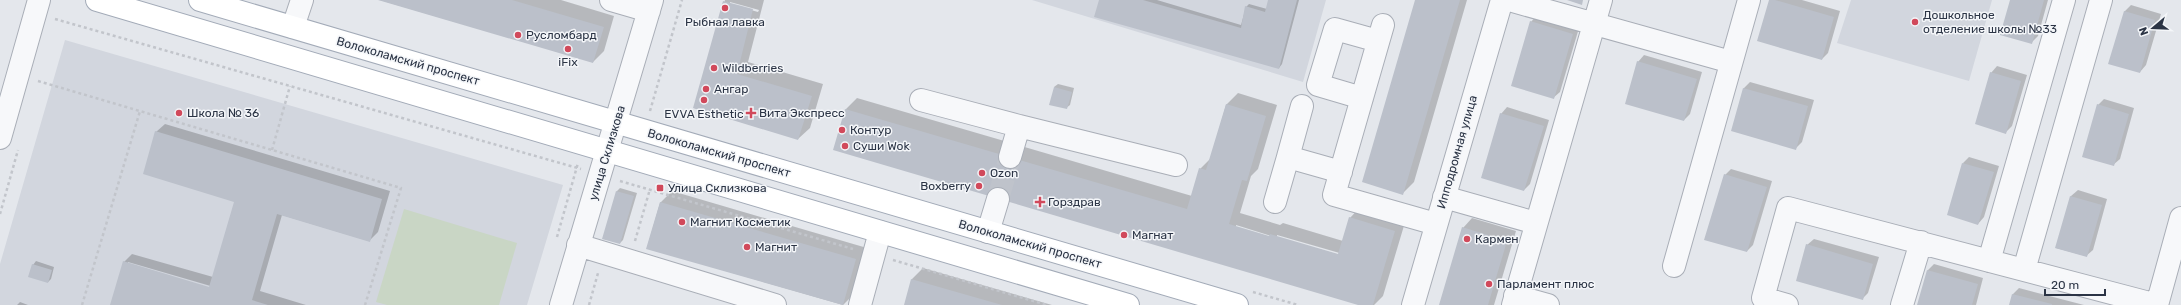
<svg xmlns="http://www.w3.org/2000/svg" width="2181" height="305" font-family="Rubik,sans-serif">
<rect width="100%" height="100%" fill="#e4e7ec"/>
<path fill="#d2d6de" d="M1032,0H1326L1303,82Z
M1851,0H1992L1969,81L1837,43Z
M65,40L563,185L527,305H0V264Z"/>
<path fill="#c9d6c5" d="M404,209L517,243L499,305H387L376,302Z"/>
<path fill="#0003" fill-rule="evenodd" d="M380,0H561L614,16L604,51L593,62Z
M725,0H764L748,62L823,84L810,128L798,139L694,108ZM730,2L759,10L758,12L730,4Z
M1100,0H1157L1241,25L1246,7L1249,4L1267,9L1269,0H1299L1282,64L1279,68Z
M1416,0H1467L1414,182L1403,193Z
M1770,0H1802L1840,11L1828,53L1822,59Z
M2011,0H2048L2038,36L2031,43Z
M2131,5L2161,14L2146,65L2140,72L2124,12Z
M1537,15L1579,28L1560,92L1553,98L1531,22Z
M1644,55L1702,72L1690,114L1684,120L1638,62Z
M1997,66L2027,75L2012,126L2006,132L1991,73Z
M1750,82L1814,100L1802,142L1796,148L1732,130L1744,88Z
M1058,84L1074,88L1070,105L1066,108L1054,87Z
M1238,93L1277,105L1258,169L1251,176L1240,213L1280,225L1283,223L1343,241L1350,218L1361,206L1406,219L1383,296L1374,305H1362L834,149L846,109L857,98L1192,196L1200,169L1211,158L1226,105ZM1236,225L1274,237V239L1236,228ZM1277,235L1343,254V256L1277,237Z
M2104,99L2134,108L2120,159L2113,165L2098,105Z
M1507,107L1549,120L1530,184L1524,190L1501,114Z
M165,124L390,191L378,232L369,241L282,215L260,291L306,305H111L124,262L132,254L213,277L235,201L156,132ZM128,262L214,287L213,289L128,264Z
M1969,157L1999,166L1984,217L1978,224L1963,163Z
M1731,169L1772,181L1753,245L1747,251L1725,175Z
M620,188L637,193L623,240L620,243L617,191Z
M2078,190L2107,199L2093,250L2086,256L2056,248L2071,196Z
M672,191L867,248L854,294L843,305L647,248L660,203Z
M1472,218L1516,231L1494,305H1440L1463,228Z
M1814,239L1879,257L1868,293L1862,299L1807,245Z
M36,261L54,267L51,279L48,282L33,265Z
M1934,264L1983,278L1976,305L1919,304L1928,270Z
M923,268L1052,305H905L912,279Z
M2019,288L2084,305H2010L2013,294Z
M20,302L28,305H17Z"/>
<path fill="#bbc0ca" d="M378,0H512L604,27L593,63Z
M1099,0H1143L1241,28L1245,6L1265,12L1268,0H1297L1279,69L1094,17Z
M1415,0H1460L1403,195L1362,182Z
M1567,0H1583L1582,5Z
M1769,0H1775L1834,17L1822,60L1757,41Z
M2010,0H2044L2032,44L2000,35Z
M723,1L753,9L737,74L812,96L798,140L693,108Z
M2124,11L2155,20L2140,73L2108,64Z
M1530,21L1573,34L1554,99L1511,86Z
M1637,61L1697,79L1684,121L1625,104Z
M1990,72L2021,81L2006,134L1975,124Z
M1054,87L1072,92L1067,109L1049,105Z
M1743,88L1808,106L1796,150L1731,131Z
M1226,104L1266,116L1247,181L1242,180L1229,224L1269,236L1270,234L1338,254L1349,217L1395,231L1373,305H1358L833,150L845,109L1187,209L1199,168L1206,170Z
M2097,104L2129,114L2114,166L2082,157Z
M1500,113L1544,126L1524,191L1481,178Z
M155,131L382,199L370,242L277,214L252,300L268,305H110L123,261L209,287L234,202L143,174Z
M1962,163L1994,172L1978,225L1947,215Z
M1724,174L1767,187L1747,252L1704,240Z
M616,191L634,196L620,244L602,239Z
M2070,196L2102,205L2087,257L2055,248Z
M660,202L856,259L843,305L646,249Z
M1462,227L1507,241L1488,305H1439Z
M1806,244L1873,264L1863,300L1796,281Z
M32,264L52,270L48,283L28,277Z
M1927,270L1978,284L1972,305H1917Z
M911,279L1002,305H904Z
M2012,294L2052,304V305H2009Z"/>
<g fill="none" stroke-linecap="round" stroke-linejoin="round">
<path stroke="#bfc3cb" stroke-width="22" stroke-dasharray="22 11" stroke-linecap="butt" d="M998,199L1010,157"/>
<g stroke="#a9aeb7" stroke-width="24">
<path id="minor" d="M611,0L649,11
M1509,0L1731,62
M1383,25L1334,195L1436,224
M293,27L302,0
M1362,98L1318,85L1335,29L1378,41
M921,100L1019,126L1010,157
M1019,126L1176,165
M0,138L39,0
M1288,157L1302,106
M1444,197L1536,223
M1275,202L1288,157L1341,172
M988,232L998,199
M578,245L775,305
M1989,261L2064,0
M1674,266L1749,0
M2024,270L2101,0
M1515,296L1548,305
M561,305L652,0
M860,305L880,232
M1413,305L1502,0
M1513,305L1601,0
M1787,305L1763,298L1788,208L2157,305
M1902,305L1921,242
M2157,305L2181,218"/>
</g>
<g stroke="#a3abb8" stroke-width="24">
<path id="major" d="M97,0L1128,305
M200,0L1237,305"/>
</g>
<path stroke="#c2c5cb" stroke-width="2.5" stroke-dasharray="3 3" stroke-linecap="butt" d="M55,19L581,169
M38,81L401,188L365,305
M650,111L682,0
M272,150L290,86
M620,181L853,249
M0,214L18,150
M557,237L578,163
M635,241L650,189
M893,260L1047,305
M1253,292L1298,305
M82,305L140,111
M589,305L598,273"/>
<use href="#minor" stroke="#f7f8fa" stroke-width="22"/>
<use href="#major" stroke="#fff" stroke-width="22"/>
</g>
<g fill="#d1495b" stroke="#f4f6f9" stroke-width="1.5">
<circle cx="725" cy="8" r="4"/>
<circle cx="1915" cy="22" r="4"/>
<circle cx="518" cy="35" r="4"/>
<circle cx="568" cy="49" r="4"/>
<circle cx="714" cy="68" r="4"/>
<circle cx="706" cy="89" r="4"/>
<circle cx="704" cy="100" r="4"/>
<circle cx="179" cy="113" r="4"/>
<path d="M749 107h4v4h4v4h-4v4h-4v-4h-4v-4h4z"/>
<circle cx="842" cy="130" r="4"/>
<circle cx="845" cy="146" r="4"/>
<circle cx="982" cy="173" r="4"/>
<circle cx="979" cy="186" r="4"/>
<rect x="656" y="184" width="8" height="8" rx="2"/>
<path d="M1038 196h4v4h4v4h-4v4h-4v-4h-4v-4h4z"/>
<circle cx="682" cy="222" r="4"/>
<circle cx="1124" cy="235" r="4"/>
<circle cx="1467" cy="239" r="4"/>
<circle cx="747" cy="247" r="4"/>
<circle cx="1489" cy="284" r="4"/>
</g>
<g text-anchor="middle" stroke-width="3" stroke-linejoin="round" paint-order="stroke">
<g font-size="12" fill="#2b3445" stroke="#f4f6f9" text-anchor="start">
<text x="1923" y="19">Дошкольное<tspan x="1923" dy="14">отделение школы №33</tspan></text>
<text x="725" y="26" text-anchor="middle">Рыбная лавка</text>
<text x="526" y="39">Русломбард</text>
<text x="568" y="66" text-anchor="middle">iFix</text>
<text x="722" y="72">Wildberries</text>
<text x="714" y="93">Ангар</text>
<text x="187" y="117">Школа № 36</text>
<text x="759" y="117">Вита Экспресс</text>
<text x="704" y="118" text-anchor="middle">EVVA Esthetic</text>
<text x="850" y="134">Контур</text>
<text x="853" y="150">Суши Wok</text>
<text x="990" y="177">Ozon</text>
<text x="971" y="190" text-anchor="end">Boxberry</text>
<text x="668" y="192">Улица Склизкова</text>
<text x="1048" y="206">Горздрав</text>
<text x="690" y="226">Магнит Косметик</text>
<text x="1132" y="239">Магнат</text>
<text x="1475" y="243">Кармен</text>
<text x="755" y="251">Магнит</text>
<text x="1497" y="288">Парламент плюс</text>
</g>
<g font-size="12" fill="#2b3445" stroke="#f4f6f9">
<text transform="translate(408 61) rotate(16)" y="4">Волоколамский проспект</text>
<text transform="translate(1457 152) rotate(-74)" y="4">Ипподромная улица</text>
<text transform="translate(607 153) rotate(-73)" y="4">улица Склизкова</text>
<text transform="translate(719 153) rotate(16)" y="4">Волоколамский проспект</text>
<text transform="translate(1030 244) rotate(16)" y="4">Волоколамский проспект</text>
</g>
</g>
<g transform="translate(2153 28) rotate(251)" stroke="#f4f6f9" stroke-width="3" paint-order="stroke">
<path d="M0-3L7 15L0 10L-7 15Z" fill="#2b3445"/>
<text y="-6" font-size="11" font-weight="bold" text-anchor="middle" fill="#2b3445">N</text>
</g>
<path d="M2045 289v6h60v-6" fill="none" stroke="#2b3445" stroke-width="2"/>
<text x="2051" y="289" font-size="12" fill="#2b3445" stroke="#f4f6f9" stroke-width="3" paint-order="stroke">20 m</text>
</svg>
